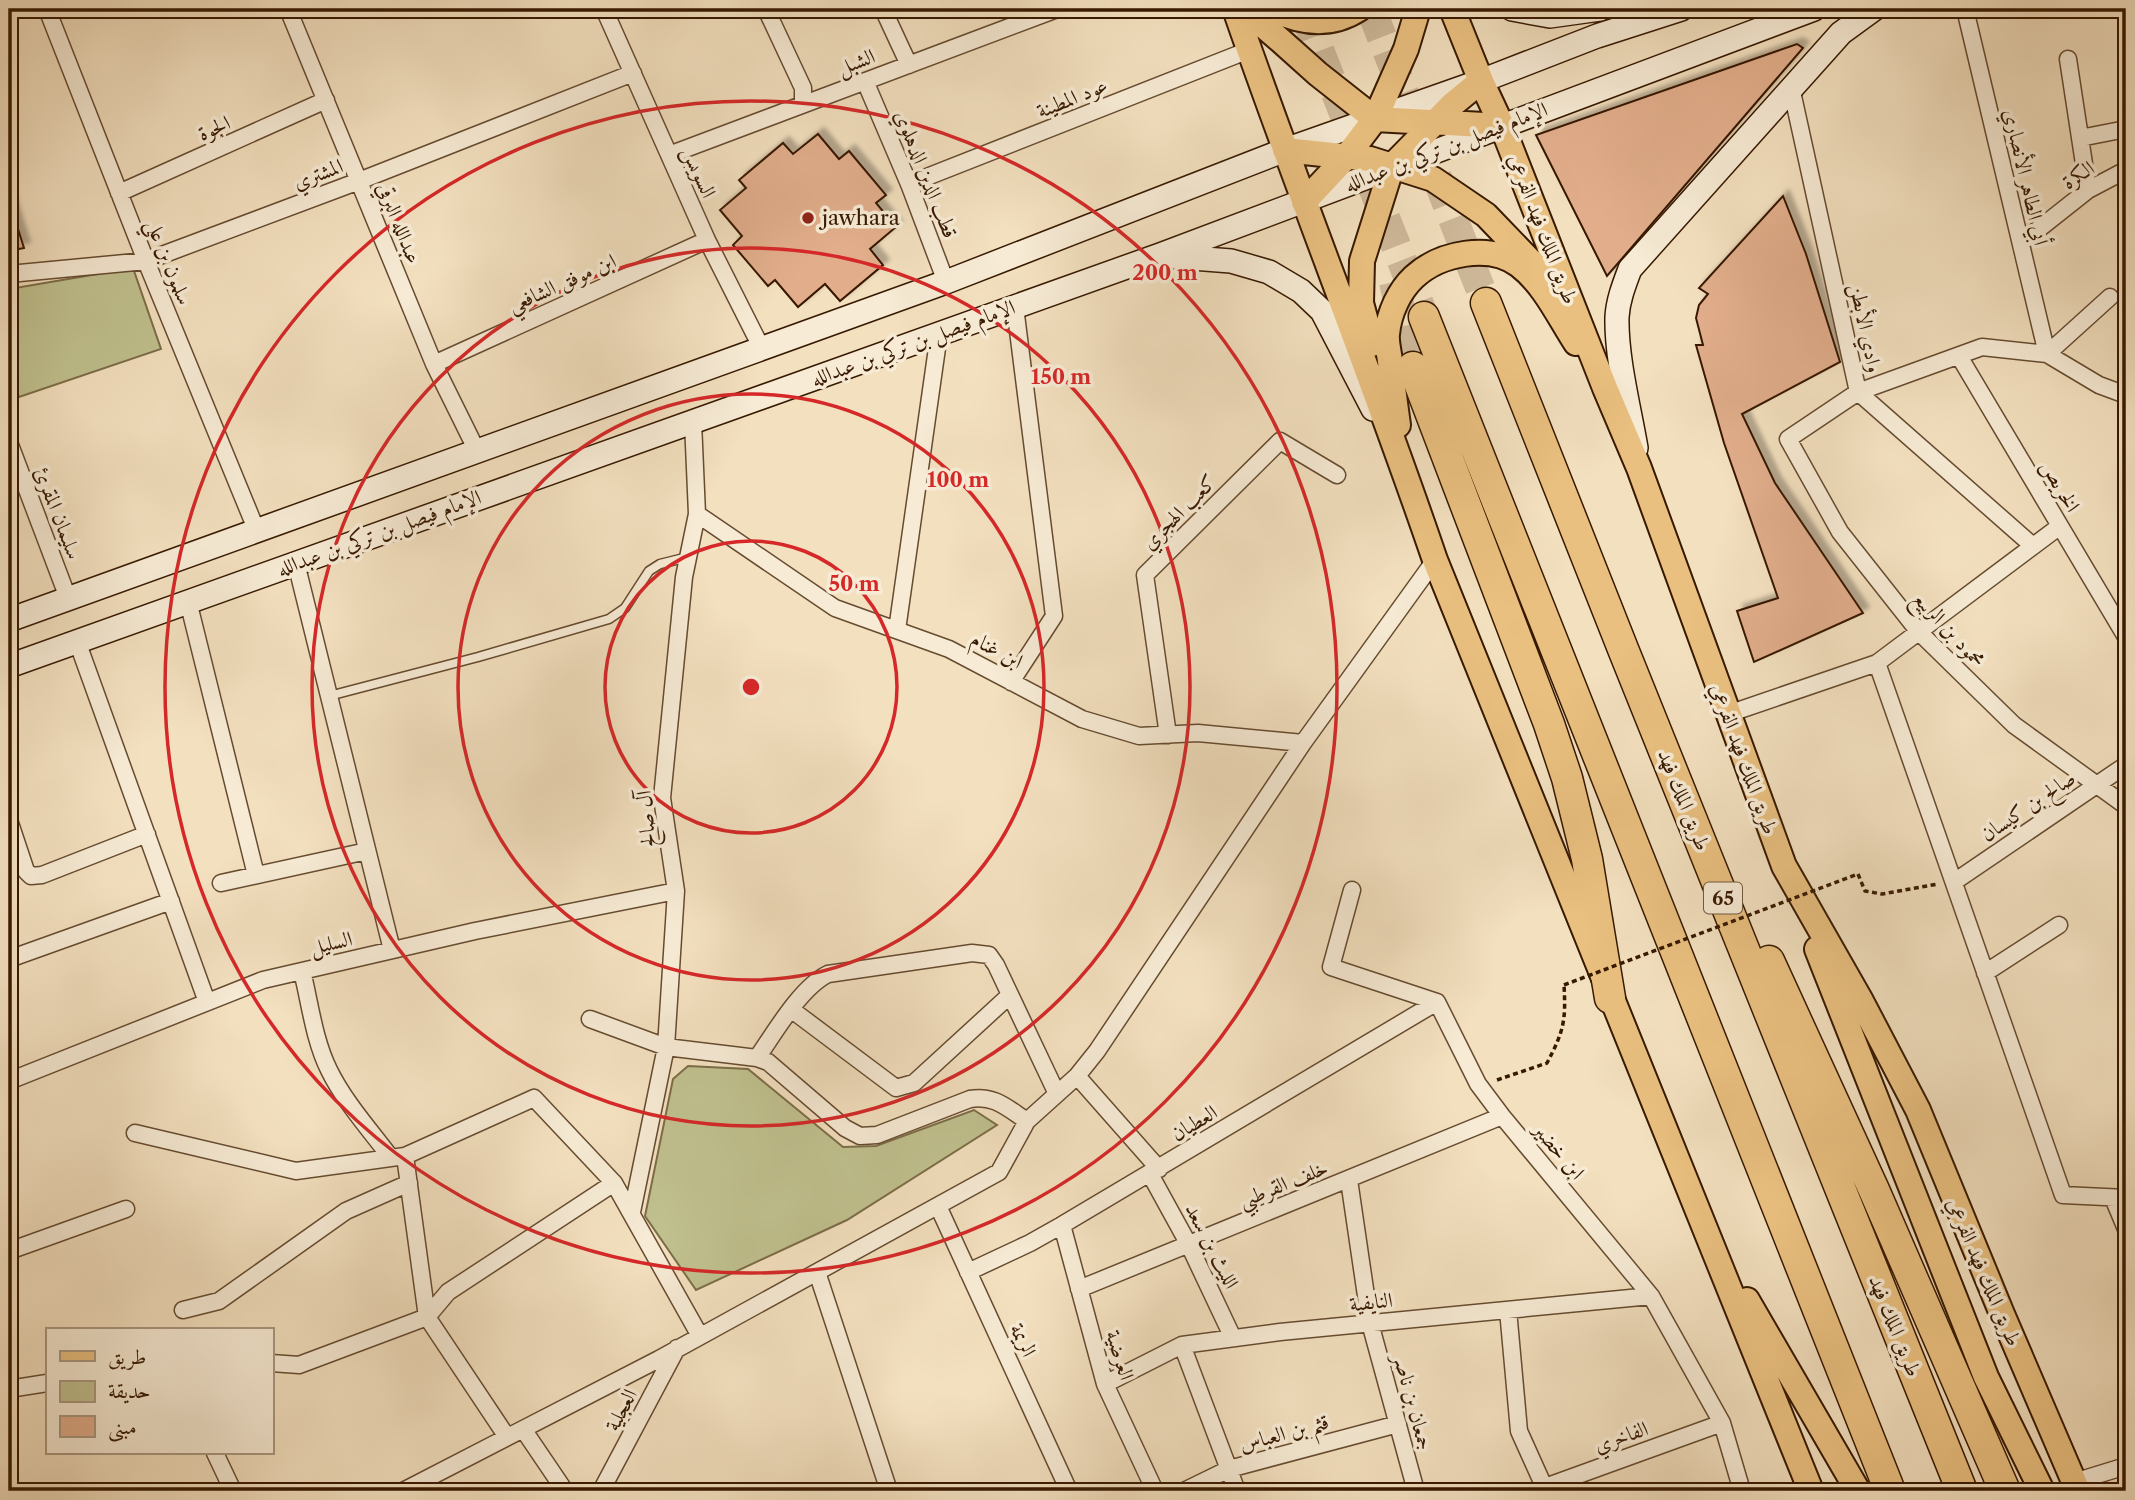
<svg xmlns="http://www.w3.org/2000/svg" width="2135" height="1500" font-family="'Libre Caslon Text',Amiri,serif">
<defs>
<filter id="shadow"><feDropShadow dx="6" dy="-6" stdDeviation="2" flood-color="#0004"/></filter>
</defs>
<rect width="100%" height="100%" fill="#f3e0bf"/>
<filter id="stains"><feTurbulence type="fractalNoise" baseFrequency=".00286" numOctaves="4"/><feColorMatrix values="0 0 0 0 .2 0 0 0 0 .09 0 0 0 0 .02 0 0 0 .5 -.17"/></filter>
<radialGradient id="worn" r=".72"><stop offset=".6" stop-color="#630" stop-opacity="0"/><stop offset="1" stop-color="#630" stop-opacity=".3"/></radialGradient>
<path fill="#c0c18f" stroke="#7c6d48" stroke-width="2" d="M133,268L161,349L19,397L9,372V289Z
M688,1066L748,1069L843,1147L876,1146L974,1110L997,1125L847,1220L696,1290L645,1216L673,1079Z"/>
<path fill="#e1ad8b" stroke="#371901" stroke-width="2" filter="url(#shadow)" d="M1797,44L1803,48L1607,276L1536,135Z
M818,134L839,159L849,151L886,195L876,203L896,227L870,249L883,265L840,301L825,284L798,307L775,280L768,286L733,245L742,236L720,210L746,188L739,180L783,143L793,154Z
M1783,196L1806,254L1840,362L1742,414L1775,483L1863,613L1754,662L1737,611L1778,598L1724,443L1696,345H1703L1696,318L1699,305L1708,294L1699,288Z
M9,200L24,248L9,251Z"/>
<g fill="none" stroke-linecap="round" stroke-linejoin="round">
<path stroke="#cdb899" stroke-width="30" stroke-dasharray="30 15" stroke-linecap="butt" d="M1303,9L1424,317
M1371,9L1486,303
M1394,282L1413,367"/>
<g stroke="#664b30" stroke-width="11">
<path id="lane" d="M329,696L478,657L609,619L625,608L649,571L660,564L688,557"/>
</g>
<g stroke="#664b30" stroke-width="19">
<path id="street" d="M47,9L146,261L256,529
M288,9L434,364L477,451
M604,9L707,240L762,349
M766,9L803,88V104
M883,9L909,65
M1965,9L2047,354L2110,297
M2068,59L2088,190
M865,81L909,184L946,282
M1791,87L1858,392L2033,546
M2080,138L2126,129
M669,155L1057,9
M909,184L1249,50
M119,193L326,100
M2021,243L2088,190L2126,170
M9,274L146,261L359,181L633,73
M1959,356L2126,637
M434,364L707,240
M2126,395L2099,385L2047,354L1982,347L1858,392L1788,439L1840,532L1919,632L2014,725L2126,806
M9,442L68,598
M697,514L835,608L949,649L1082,719L1139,736L1198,733L1303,743
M296,563L392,950
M188,601L256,875
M897,630L939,334
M77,641L207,1002
M1877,663L2063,1195L2126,1198
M1011,682L1054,616L1015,307
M1728,714L1877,663L2060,526
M1168,735L1145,575L1280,441L1337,475
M9,820L26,871L31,876L42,875L147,834
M1954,882L2126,765
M221,883L367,851
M1352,890L1331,967L1437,1002L1478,1084L1502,1116L1651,1296L1722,1423L1742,1491
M9,959L171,901
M302,971C310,1003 314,1040 329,1070C344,1101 370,1130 391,1158
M1985,973L2059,925
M792,1010L896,1088L914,1083L1010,995
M590,1019L666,1047L757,1058L768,1062L845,1128L860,1136L877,1135L970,1099C995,1095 1007,1108 1027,1121
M757,1058C775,1032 801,987 828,974L972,953L989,955L996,965L1057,1094
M1077,1076L1159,1169
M9,1081L263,980L475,931L676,891
M135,1133L296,1171L405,1156L534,1098L614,1183L700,1336
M405,1156L427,1317L507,1437
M1150,1174L1189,1245L1233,1338
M1349,1180L1370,1323L1416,1491
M2113,1198L2126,1229
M938,1206L1069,1491
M632,1212L666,1047L676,891L662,798L684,577L697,514L693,422
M1062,1225L1105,1384L1155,1491
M9,1251L126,1209
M817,1272L889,1491
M968,1272L1030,1243L1062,1225L1437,1002
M1079,1289L1502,1116
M183,1310L219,1301L346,1211L409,1183
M1508,1310L1519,1431L1546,1491
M1182,1345L1237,1491
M271,1363L299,1365L427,1317L448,1292L614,1183
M1105,1384L1182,1345L1280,1332L1651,1296
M9,1389L47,1383
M523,1429L565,1491
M215,1453L233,1491
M2074,1482L2126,1466
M403,1491L659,1359L999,1172L1027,1121L1077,1076L1097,1051L1303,743L1435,560
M601,1491L677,1348
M1184,1491L1229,1469L1398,1424
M1534,1491L1722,1423"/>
</g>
<g stroke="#371901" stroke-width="26">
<path id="secondary" d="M1512,9L1550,16L1600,9
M1166,256L1231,261L1269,272L1301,291L1322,311L1373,409
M1636,448C1629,407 1616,357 1617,317C1618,300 1624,285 1630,269L1841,33L1874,9
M9,620L946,282L1285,150L1481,81L1597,36L1681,9
M9,666L1160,255L1814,9"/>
</g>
<g stroke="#371901" stroke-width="28">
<path id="primary" d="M1235,9C1299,194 1372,375 1435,560L1811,1491
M1251,9L1259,22L1280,40L1318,74L1375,119L1502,126
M1272,9C1302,24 1331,27 1359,9
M1452,9L1481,81L1502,126L1605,388L1639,468L1784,866L1861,1001L1918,1110L2002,1314L2078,1491
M1285,150L1370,159L1433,179L1486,215L1535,266
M1304,202L1347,156L1375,119L1406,49L1418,9
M1372,344L1361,303L1362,261L1392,166L1453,104L1481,81
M1398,425C1395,403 1392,382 1390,361C1389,352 1386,342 1387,334C1389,313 1399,291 1414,277C1440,253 1490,243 1519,265C1544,284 1559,317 1576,343
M1817,949L1986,1377L2042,1491
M1747,1300L1858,1491"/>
</g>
<g stroke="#371901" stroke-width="33">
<path id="highway" d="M1486,303L1623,649L1962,1491
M1424,317L1890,1491
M1413,367L1549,724L1567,778L1587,859L1610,998
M1769,961L1874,1190L2005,1491"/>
</g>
<path stroke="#371901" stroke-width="3.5" stroke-dasharray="5 3.5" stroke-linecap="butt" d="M1858,874L1865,891L1882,894L1938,884
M1497,1080L1547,1063C1564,1031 1566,1020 1564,985"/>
<use href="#lane" stroke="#f7ebd5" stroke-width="8"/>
<use href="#street" stroke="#f7ebd5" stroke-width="16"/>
<use href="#secondary" stroke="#f7ebd5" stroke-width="23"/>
<use href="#primary" stroke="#eac080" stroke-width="24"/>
<use href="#highway" stroke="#eac080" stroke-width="30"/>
<path stroke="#371901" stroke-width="3.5" stroke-dasharray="5 3.5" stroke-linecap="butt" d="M1564,985L1858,874"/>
</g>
<g fill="none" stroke="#d62828" stroke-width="3.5">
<circle cx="751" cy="687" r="146"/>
<circle cx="751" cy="687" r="293"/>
<circle cx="751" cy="687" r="439"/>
<circle cx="751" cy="687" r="586"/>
</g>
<circle fill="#8f2418" stroke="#f7ebd5" stroke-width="2.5" cx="808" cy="218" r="7"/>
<g text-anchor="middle" stroke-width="7" stroke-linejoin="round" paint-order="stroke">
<rect fill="#f7ebd5" stroke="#715841" stroke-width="2" x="1704" y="882.5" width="38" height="31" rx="5"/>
<g font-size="19" font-weight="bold" fill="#371901">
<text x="1723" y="905">65</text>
</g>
<g font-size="21" fill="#371901" stroke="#f7ebd5">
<text transform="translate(856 62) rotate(-21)" y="7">الشبل</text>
<text transform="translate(1072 98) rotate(-22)" y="7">عود المطينة</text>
<text transform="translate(214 128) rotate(-24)" y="7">الجوة</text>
<text transform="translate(1446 147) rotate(-21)" y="7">الإمام فيصل بن تركي بن عبدالله</text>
<text transform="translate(699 172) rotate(66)" y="7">السويس</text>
<text transform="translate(318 174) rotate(-21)" y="7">المشتري</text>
<text transform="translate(926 174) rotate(68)" y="7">قطب الدين الدهلوي</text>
<text transform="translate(2078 175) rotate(-33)" y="7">الكرة</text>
<text transform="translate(2026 177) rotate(77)" y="7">أبي الطاهر الأنصاري</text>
<text transform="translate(399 223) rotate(68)" y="7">عبدالله البرقي</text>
<text transform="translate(1543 229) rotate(69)" y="7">طريق الملك فهد الفرعي</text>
<text transform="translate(169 262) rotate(68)" y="7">سلمون بن علي</text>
<text transform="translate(562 283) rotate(-24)" y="7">ابن موفق الشافعي</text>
<text transform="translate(1866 328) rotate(78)" y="7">وادي الأبطن</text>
<text transform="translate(913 343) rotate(-20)" y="7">الإمام فيصل بن تركي بن عبدالله</text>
<text transform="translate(2060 486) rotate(59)" y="7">الخريص</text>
<text transform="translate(1179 512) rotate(-45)" y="7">كعب الهجري</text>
<text transform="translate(58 513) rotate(69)" y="7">سليمان المقرئ</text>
<text transform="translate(379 533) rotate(-20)" y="7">الإمام فيصل بن تركي بن عبدالله</text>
<text transform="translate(1949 629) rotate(47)" y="7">محمود بن الربيع</text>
<text transform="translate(997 650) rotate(28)" y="7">ابن غنام</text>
<text transform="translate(1744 759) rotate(70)" y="7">طريق الملك فهد الفرعي</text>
<text transform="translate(1684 800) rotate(68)" y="7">طريق الملك فهد</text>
<text transform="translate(2028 806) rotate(-34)" y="7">صالح بن كيسان</text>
<text transform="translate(646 819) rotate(-95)" y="7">آل صالح</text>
<text transform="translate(331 943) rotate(-13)" y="7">السليل</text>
<text transform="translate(1194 1123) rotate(-31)" y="7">العطيان</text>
<text transform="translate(1559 1151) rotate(50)" y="7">ابن خضير</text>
<text transform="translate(1283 1184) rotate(-22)" y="7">خلف القرطبي</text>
<text transform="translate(1212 1246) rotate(63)" y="7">الليث بن سعد</text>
<text transform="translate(1984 1272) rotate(67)" y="7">طريق الملك فهد الفرعي</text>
<text transform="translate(1371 1302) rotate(-6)" y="7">النايفية</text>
<text transform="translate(1895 1326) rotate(68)" y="7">طريق الملك فهد</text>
<text transform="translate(1023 1340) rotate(65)" y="7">الريمة</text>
<text transform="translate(1120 1355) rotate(73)" y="7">العرضية</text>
<text transform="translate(1413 1402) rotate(75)" y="7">جمعان بن ناصر</text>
<text transform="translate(621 1410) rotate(-62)" y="7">العجلية</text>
<text transform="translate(1284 1433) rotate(-15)" y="7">قثم بن العباس</text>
<text transform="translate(1621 1437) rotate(-20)" y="7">الفاخري</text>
</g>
<g font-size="21" fill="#371901" stroke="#f7ebd5" text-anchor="start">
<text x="822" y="225">jawhara</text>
</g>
</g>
<circle cx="751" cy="687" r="10" fill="#d62828" stroke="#f7ebd5" stroke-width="3.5"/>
<g font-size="21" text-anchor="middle" font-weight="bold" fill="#d62828" stroke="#f7ebd5" stroke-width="7" stroke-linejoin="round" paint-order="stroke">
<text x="1165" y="280">200 m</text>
<text x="1061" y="384">150 m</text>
<text x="958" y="487">100 m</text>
<text x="854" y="591">50 m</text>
</g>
<rect width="2135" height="1500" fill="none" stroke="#f3e0bf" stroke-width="35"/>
<rect x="10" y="10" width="2114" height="1479" fill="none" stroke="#371901" stroke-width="3.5"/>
<rect x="18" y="18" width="2100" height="1465" fill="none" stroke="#371901" stroke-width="2"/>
<rect x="46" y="1328" width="228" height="126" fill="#f7ebd5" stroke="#aa9780" stroke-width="2"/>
<rect x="60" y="1351" width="35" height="10" fill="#eac080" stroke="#aa9780" stroke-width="2"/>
<text x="108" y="1364" font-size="21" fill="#371901">طريق</text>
<rect x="60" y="1381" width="35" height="21" fill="#c0c18f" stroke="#aa9780" stroke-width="2"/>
<text x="108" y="1398" font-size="21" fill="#371901">حديقة</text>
<rect x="60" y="1416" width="35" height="21" fill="#e1ad8b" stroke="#aa9780" stroke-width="2"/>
<text x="108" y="1434" font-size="21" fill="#371901">مبنى</text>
<rect width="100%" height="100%" filter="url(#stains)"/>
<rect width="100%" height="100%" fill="url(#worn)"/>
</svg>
